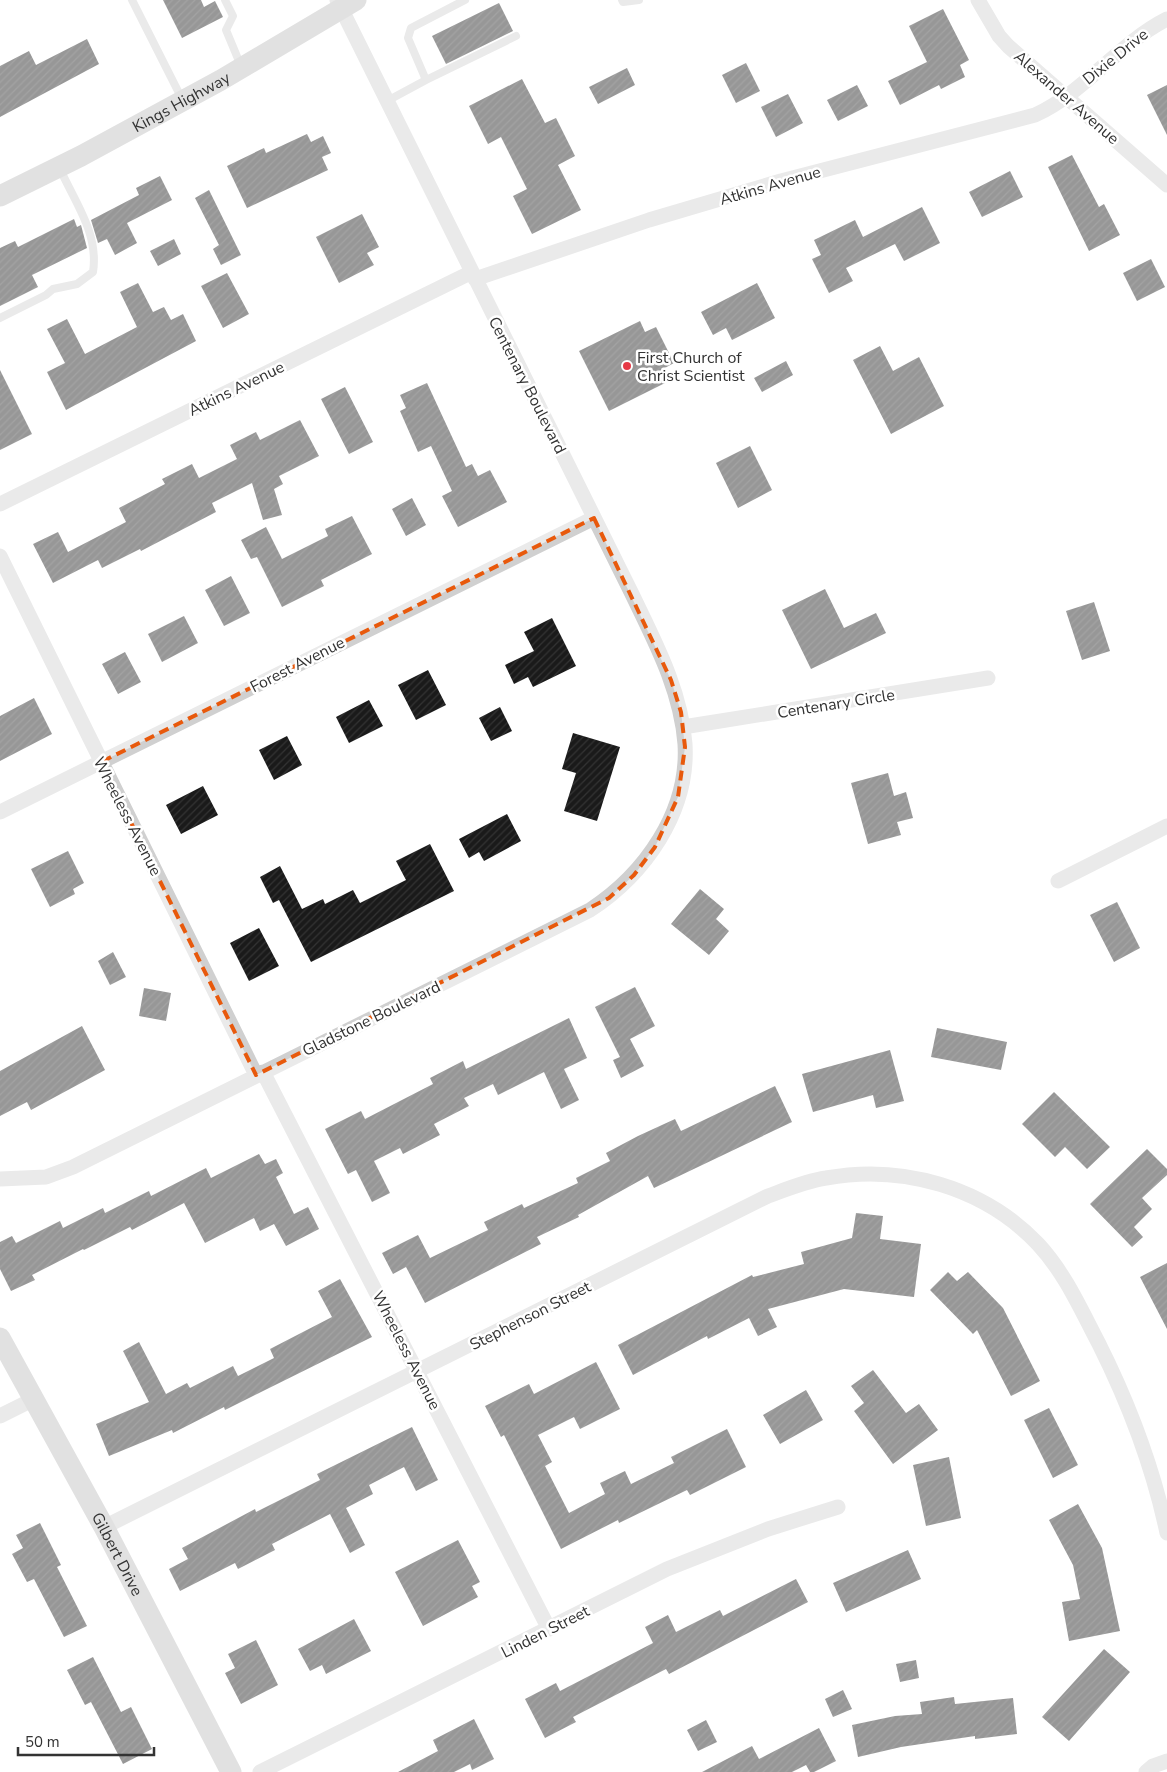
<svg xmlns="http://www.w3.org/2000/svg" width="1167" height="1772" font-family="'Nunito Sans',sans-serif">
<defs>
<pattern id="building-hatch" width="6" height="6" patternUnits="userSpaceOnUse" patternTransform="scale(1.25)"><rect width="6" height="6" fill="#1a1a1a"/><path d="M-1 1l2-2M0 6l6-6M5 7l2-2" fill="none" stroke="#333"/></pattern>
</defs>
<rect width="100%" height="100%" fill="#fff"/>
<path fill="url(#building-hatch)" d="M163,0H201L204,7L215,1L223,17L182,38Z
M499,3L513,31L446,64L432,36Z
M943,9L969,60L960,65L965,77L941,89L939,85L900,105L888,81L927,62L909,26Z
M87,39L99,64L0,117V66L29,51L36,65Z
M746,63L760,91L736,103L722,75Z
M627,68L635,85L598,104L589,87Z
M522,79L545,123L556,118L575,156L558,165L581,210L532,234L513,196L527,189L501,137L488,144L469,106Z
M857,85L868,106L838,121L827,100Z
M1167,85V135L1147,95Z
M788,94L803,123L776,137L761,107Z
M307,134L311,142L323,136L331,153L322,157L328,170L247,208L227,166L264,148L266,153Z
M1072,155L1099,207L1104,204L1120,235L1089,251L1048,167Z
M1010,171L1023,197L982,217L969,192Z
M160,176L172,200L127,223L137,243L115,255L107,239L98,243L91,220L139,195L136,188Z
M209,190L241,255L221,265L213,249L219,245L195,198Z
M922,207L940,243L904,261L895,244L846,268L853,281L829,293L812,259L821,255L814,240L855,220L863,237Z
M362,214L379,247L367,253L374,265L339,283L316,237Z
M74,219L77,227L81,225L87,248L32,275L38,287L0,306V248L15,241L18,247Z
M174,239L181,254L158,266L150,251Z
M1151,259L1165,287L1137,301L1123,273Z
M227,273L249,314L223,328L201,286Z
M138,283L153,312L164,307L171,320L183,314L196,341L66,410L47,372L65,363L47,329L67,319L85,354L137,327L120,292Z
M757,283L775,318L732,340L726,328L713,335L701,312Z
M640,321L645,332L656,327L674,363L663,369L669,381L609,411L579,351Z
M880,346L893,371L919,357L944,406L891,434L853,360Z
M786,361L793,375L762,392L754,378Z
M0,370L32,434L0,450Z
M427,383L466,467L472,464L478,476L490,470L507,502L458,527L442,496L452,491L431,446L418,452L400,411L406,408L400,395Z
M345,387L373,442L349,454L321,399Z
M300,420L319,456L279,476L283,484L274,489L282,515L263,520L252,483L212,503L216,512L141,551L140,549L102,568L98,560L53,583L33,544L58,532L68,552L126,522L119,508L165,484L162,479L192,464L199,478L237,459L230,445L256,432L260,440Z
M750,446L772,490L738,508L716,463Z
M412,498L426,525L406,536L392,509Z
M352,516L372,554L321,580L324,586L282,607L257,557L251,559L241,540L266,527L282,559L328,536L325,529Z
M231,576L250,613L224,626L205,590Z
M825,589L844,628L876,613L886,633L811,669L782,610Z
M1094,602L1110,651L1082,660L1066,611Z
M184,616L198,643L162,662L148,634Z
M552,618L576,666L533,687L528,677L514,684L505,665L534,651L524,632Z
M125,652L141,682L118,694L102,664Z
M428,670L446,705L416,720L398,685Z
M34,698L52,734L0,761V716Z
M369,700L383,726L349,743L336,717Z
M500,707L512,731L491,741L479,718Z
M573,733L620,747L597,821L564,811L576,773L562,769Z
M287,736L302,765L274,780L259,750Z
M888,773L894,796L906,792L913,818L897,822L901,835L868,844L851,783Z
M203,786L218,815L181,834L166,805Z
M507,814L521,841L484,861L479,852L469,858L459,839Z
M430,844L454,891L311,962L279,900L273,903L260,877L280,866L302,909L323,899L325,904L353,890L360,903L406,880L396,861Z
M68,851L84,883L73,889L75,894L50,907L31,869Z
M700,889L724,909L716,919L729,931L709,955L671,924Z
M1117,902L1140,948L1114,962L1090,915Z
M259,928L279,966L249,981L230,943Z
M113,952L126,977L110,985L98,961Z
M635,987L655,1026L630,1039L644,1066L621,1078L613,1060L620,1057L595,1007Z
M144,988L171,993L166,1021L139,1016Z
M569,1018L587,1058L564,1069L579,1100L561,1109L544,1072L498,1095L493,1084L464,1098L469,1106L434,1124L440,1135L403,1154L400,1148L374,1161L390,1193L372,1202L356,1170L348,1174L325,1129L361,1111L365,1119L433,1084L430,1078L463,1061L466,1069Z
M82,1026L105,1070L31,1110L27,1102L0,1116V1071Z
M937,1028L1007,1042L1001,1070L931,1057Z
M890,1050L904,1101L876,1108L873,1095L813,1112L802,1074Z
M775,1086L792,1122L654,1188L648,1176L578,1215L579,1217L537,1237L541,1244L425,1303L406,1267L393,1274L382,1253L418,1235L430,1258L488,1230L484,1222L522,1204L524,1208L578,1183L576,1178L610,1161L606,1153L638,1136L675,1119L681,1131Z
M1054,1092L1110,1147L1087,1169L1065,1147L1055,1157L1022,1124Z
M1147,1149L1167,1169V1175L1142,1198L1152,1209L1134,1227L1143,1237L1132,1247L1090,1204Z
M259,1154L265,1164L276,1159L283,1173L276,1177L294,1214L308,1207L319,1229L286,1246L274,1224L260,1231L254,1218L205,1243L184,1203L132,1230L130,1227L84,1250L83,1249L32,1275L35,1280L11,1291L0,1269V1242L12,1236L16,1243L60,1221L63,1228L103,1208L105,1213L149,1191L151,1196L206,1168L211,1178Z
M856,1213L883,1216L880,1239L921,1244L914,1297L844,1289L768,1309L777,1327L758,1336L749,1318L708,1339L707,1336L633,1375L618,1345L752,1275L753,1277L804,1264L801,1252L852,1238Z
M1167,1263V1329L1140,1277Z
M948,1272L957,1281L968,1272L1003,1308L1040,1381L1011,1396L977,1330L973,1334L930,1290Z
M340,1279L372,1337L225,1410L224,1407L173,1433L172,1430L109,1456L96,1424L149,1402L123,1351L139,1342L166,1394L187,1383L190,1388L233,1366L238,1376L274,1358L270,1349L332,1317L318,1291Z
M596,1362L620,1409L580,1429L574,1417L538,1435L552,1462L545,1466L569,1513L605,1494L600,1483L625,1471L631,1484L674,1463L671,1457L727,1429L746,1467L690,1495L687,1490L619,1523L618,1520L561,1549L504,1435L501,1437L485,1406L529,1384L534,1394Z
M873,1370L906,1413L919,1404L938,1430L893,1464L854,1411L864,1403L851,1386Z
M806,1390L823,1420L780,1444L763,1415Z
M1049,1408L1078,1465L1053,1478L1024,1420Z
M412,1427L438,1480L416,1491L404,1467L369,1485L373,1494L346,1508L365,1545L350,1553L330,1514L272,1544L275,1550L238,1569L235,1563L180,1591L169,1569L188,1559L182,1548L255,1509L256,1512L320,1480L317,1474Z
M949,1457L961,1518L926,1526L913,1465Z
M1078,1504L1102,1548L1120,1631L1069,1641L1062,1602L1080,1599L1073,1565L1049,1520Z
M40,1523L61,1565L57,1567L87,1626L64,1637L34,1579L27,1582L12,1554L23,1548L16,1535Z
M458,1540L480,1582L472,1586L478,1597L423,1626L395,1572Z
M908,1550L921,1579L846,1612L833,1583Z
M796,1579L808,1602L669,1674L666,1669L573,1717L576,1722L545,1738L525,1699L556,1683L560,1691L653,1643L645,1627L668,1615L676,1632L720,1610L723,1616Z
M354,1619L371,1651L326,1674L322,1665L310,1671L298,1649Z
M256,1640L278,1685L241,1704L225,1673L235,1668L228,1654Z
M1104,1649L1130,1672L1069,1741L1042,1717Z
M93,1657L121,1712L131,1707L152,1749L123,1764L91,1702L85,1705L67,1670Z
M916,1660L919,1678L900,1682L896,1664Z
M843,1690L852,1709L833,1717L825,1699Z
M954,1697L955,1704L1013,1698L1017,1734L975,1739V1736L901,1747L858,1757L852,1725L895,1716L922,1714L920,1702Z
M474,1719L494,1759L472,1770L470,1764L454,1772H398L438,1751L433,1740Z
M706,1720L717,1742L698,1751L687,1730Z
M819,1728L836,1761L814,1772H810L806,1765L792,1772H702L752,1746L759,1759Z"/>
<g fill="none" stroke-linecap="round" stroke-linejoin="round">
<path stroke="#d0d0d0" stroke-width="8" d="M132,0L182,99
M225,0L233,16L226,30L241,66
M622,0L623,2L639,0
M426,80L516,36
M387,101L426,80L408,38L411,28L465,0
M0,318L46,295L53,289L77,284L93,272C99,234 75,202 60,169"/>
<path stroke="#d0d0d0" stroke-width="15" d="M978,0L999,36L1008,46L1167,185
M475,279L649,220L781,181L1035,115C1085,92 1118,44 1167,19
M0,504L472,272
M0,556L256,1075
M683,727L988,678
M0,812L594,518
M1058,881L1167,826
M263,1072L549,1629
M0,1179L46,1177L73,1167L590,910C645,874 689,812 685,744C681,690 655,642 632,594C613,556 594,517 575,479C496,319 416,160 337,0
M0,1416L34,1399
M104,1527L768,1196C787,1189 806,1181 826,1178C902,1164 984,1187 1038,1244C1065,1273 1081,1310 1099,1344C1129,1404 1153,1467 1167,1533
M260,1772L667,1569L768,1529L838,1507
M1146,1772L1153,1766L1167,1761"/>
<g stroke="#bdbdbd" stroke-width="21">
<path id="s1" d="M0,196L81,156L221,80L356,0"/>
<path id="s2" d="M0,1338L104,1527L231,1772"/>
</g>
</g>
<path d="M0 0H1167V1772H0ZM594,518L671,680L681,712L685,747L678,797L655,847L634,875L609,898L256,1075L101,762Z" fill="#fff" fill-opacity=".55" fill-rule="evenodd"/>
<path fill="none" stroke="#e8590c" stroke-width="4" stroke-dasharray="10 6" stroke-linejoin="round" d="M594,518L671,680L681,712L685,747L678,797L655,847L634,875L609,898L256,1075L101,762Z"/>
<circle fill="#e63946" stroke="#fff" stroke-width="2" cx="627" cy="366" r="5"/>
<g text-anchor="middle" stroke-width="5" stroke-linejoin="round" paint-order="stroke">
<g font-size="16" fill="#333" stroke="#fff">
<text transform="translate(1115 56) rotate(-39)" y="6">Dixie Drive</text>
<text transform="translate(1067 97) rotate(41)" y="6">Alexander Avenue</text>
<text dy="6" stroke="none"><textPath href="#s1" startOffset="204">Kings Highway</textPath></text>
<text transform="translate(770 185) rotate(-16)" y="6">Atkins Avenue</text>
<text transform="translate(528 385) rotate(63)" y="6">Centenary Boulevard</text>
<text transform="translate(236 388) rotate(-26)" y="6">Atkins Avenue</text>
<text transform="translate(297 664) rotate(-27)" y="6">Forest Avenue</text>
<text transform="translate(836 703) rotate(-9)" y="6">Centenary Circle</text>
<text transform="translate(128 816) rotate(63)" y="6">Wheeless Avenue</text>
<text transform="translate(371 1018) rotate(-26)" y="6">Gladstone Boulevard</text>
<text transform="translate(530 1315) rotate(-27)" y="6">Stephenson Street</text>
<text transform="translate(407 1350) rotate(63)" y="6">Wheeless Avenue</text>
<text dy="6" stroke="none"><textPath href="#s2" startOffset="246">Gilbert Drive</textPath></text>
<text transform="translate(545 1631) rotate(-27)" y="6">Linden Street</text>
</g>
<g font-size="16" fill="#333" stroke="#fff" text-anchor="start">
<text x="637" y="363">First Church of<tspan x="637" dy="18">Christ Scientist</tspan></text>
</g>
</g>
<path d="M18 1747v8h136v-8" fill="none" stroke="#333333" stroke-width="2.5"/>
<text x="25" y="1747" font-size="15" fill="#333333" stroke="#ffffff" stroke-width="4" paint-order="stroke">50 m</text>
</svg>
